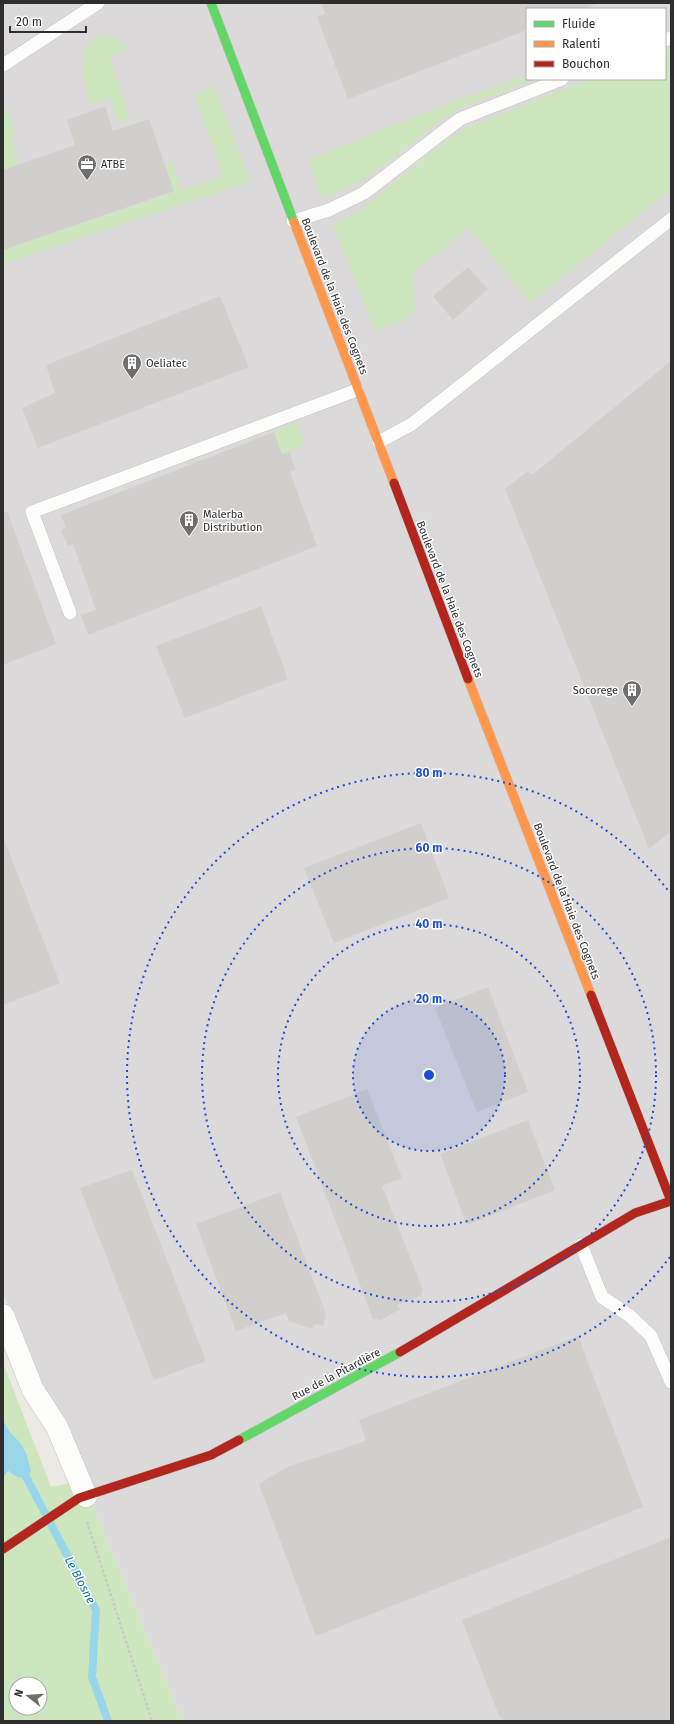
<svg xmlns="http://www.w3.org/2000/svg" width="674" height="1724" font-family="'Fira Sans',sans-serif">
<rect width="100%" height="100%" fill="#ece8e4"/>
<path fill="#dcd9db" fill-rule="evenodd" d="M3,3H671V1721H183L3,1294ZM527,9H665V79H527Z"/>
<path fill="#cee6be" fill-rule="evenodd" d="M108,35L120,40L127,49L110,56L130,119L119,123L110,99L90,105C83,81 72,41 108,35Z
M671,48V189L531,303L469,228L411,275L416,292L414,301L417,309L401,322L376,332L333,225L360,210L448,139L469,127L590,79H665V51Z
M527,75V79H536C505,91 471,101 443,119C403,146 370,186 321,197L308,160L414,117Z
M214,87L251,182L3,264V250L174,192L165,164L172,162L182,189L223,176L194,94Z
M3,109L8,112L16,134L10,136L19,164L3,170Z
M297,422L305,445L282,454L274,432Z
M3,1363L51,1487L82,1481L183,1721H3V1479L25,1450L11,1435L3,1421ZM16,1684H40V1708H16Z"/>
<path fill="#99d6ec" d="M3,1414C4,1433 19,1437 25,1451C28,1457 29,1465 31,1472L19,1478L8,1471L3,1479V1486Z"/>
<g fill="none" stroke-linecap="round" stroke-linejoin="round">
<path stroke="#99d6ec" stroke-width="8" d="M3,1456L25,1475L96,1610L92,1677L108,1721"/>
</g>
<path fill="#d1cecb" d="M321,3H598L582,9H527V30L348,99L317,17L325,14Z
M105,106L113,131L149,119L174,191L3,250V170L75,145L67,120Z
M468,267L488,289L453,320L433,296Z
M220,296L249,367L38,448L22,408L55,393L46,365Z
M671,361V831L649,849L505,489L528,471L532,475Z
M274,432L282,454L289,452L296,469L290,472L317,546L88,635L81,615L96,610L73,544L68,546L61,530L66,528L61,515Z
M7,511L56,644L3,665V513Z
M261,606L288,679L185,718L156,646Z
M421,823L449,898L334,943L304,868Z
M3,837L60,983L3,1005Z
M488,987L528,1092L477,1112L435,1008Z
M367,1089L402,1178L382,1186L423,1290L421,1296L397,1305L400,1309L381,1320L373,1319L296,1117Z
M528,1120L555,1190L467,1225L440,1154Z
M132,1170L206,1361L154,1380L80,1188Z
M280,1192L326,1314L323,1326L314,1324L312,1329L289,1321L286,1313L236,1331L196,1224Z
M578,1336L643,1507L316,1636L259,1484L287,1467L366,1441L359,1420Z
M671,1537V1721H504L499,1716L462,1620Z"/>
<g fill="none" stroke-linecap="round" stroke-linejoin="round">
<g stroke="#c5c4c5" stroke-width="14">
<path id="lane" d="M665,40L671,38
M3,65L98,3
M293,221L329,210L364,193L460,119L562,79
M379,442L412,424L671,219
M70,613L32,512L357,390
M581,1245L602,1297L630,1316L651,1336L671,1382"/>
</g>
<g stroke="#c5c4c5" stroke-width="23">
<path id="street" d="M3,1315L33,1390L57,1427L86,1496"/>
</g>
<g stroke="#c5c4c5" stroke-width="10">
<path id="fast" d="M211,3L294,222
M239,1440L400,1352"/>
</g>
<g stroke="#c5c4c5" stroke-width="10">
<path id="slow" d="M294,222L394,483
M468,679L591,995"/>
</g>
<g stroke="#c5c4c5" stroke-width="10">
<path id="jam" d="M394,483L468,679
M591,995L671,1201
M400,1352L635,1213L671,1201
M3,1549L79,1498L211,1455L239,1440"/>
</g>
<path stroke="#c9c9c8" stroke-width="2.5" stroke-dasharray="3 2" stroke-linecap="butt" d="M87,1522L152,1721"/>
<use href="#lane" stroke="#fcfcfb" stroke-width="13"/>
<use href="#street" stroke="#fcfcfb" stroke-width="22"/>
<use href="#fast" stroke="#63d668" stroke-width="9"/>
<use href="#slow" stroke="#ff974d" stroke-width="9"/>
<use href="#jam" stroke="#b3261e" stroke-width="9"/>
</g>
<circle cx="429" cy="1075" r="76" fill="#1d4ed8" fill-opacity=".12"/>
<g fill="none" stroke="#1d4ed8" stroke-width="2" stroke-dasharray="2 4">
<circle cx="429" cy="1075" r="76"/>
<circle cx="429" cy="1075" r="151"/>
<circle cx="429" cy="1075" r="227"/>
<path d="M670 1257A302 302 0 1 1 670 893"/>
</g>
<defs>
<g id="office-pin" transform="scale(1)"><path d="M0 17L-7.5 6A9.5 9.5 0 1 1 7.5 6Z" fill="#706f6e" stroke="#fff"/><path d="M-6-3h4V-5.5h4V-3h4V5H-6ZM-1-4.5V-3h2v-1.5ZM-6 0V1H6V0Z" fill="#fff"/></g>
<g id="building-pin" transform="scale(1)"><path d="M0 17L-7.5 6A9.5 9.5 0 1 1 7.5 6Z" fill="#706f6e" stroke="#fff"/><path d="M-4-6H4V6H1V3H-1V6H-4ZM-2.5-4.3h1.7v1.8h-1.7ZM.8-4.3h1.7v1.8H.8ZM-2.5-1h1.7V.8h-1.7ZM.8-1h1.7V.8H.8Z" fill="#fff"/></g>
</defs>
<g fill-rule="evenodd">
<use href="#office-pin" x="87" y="164"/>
<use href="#building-pin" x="132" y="363"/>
<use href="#building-pin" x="189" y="520"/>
<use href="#building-pin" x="632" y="690"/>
</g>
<g text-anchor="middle" stroke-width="3" stroke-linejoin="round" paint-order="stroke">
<g font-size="11" fill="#2e2e2e" stroke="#fff" text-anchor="start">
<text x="101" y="168">ATBE</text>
<text x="146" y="367">Oeliatec</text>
<text x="203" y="518">Malerba<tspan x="203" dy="13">Distribution</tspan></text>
<text x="618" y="694" text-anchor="end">Socorege</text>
</g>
<g font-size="11" fill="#2e2e2e" stroke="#fff">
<text transform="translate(335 296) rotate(69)" y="4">Boulevard de la Haie des Cognets</text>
<text transform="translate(450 599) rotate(69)" y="4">Boulevard de la Haie des Cognets</text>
<text transform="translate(567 901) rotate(69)" y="4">Boulevard de la Haie des Cognets</text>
<text transform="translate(336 1374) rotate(-28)" y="4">Rue de la Pitardière</text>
</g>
<g font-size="12" font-style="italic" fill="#0d6fa3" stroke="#fff">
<text transform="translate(80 1580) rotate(62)" y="4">Le Blosne</text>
</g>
</g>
<circle cx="429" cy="1075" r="6" fill="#1d4ed8" stroke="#fff" stroke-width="2"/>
<g font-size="12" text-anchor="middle" font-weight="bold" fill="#1d4ed8" stroke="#fff" stroke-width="3" stroke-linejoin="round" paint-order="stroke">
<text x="429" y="777">80 m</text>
<text x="429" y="852">60 m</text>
<text x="429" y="928">40 m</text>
<text x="429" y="1003">20 m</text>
</g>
<rect width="674" height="1724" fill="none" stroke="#2e2e2e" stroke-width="8"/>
<rect x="526" y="8" width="140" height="72" fill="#ffffff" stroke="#ababab"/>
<rect x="534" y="21" width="20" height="6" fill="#63d668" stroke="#ababab"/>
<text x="562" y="28" font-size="12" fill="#2e2e2e">Fluide</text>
<rect x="534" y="41" width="20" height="6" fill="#ff974d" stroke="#ababab"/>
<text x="562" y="48" font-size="12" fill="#2e2e2e">Ralenti</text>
<rect x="534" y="61" width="20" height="6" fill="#b3261e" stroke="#ababab"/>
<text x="562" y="68" font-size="12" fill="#2e2e2e">Bouchon</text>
<g transform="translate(28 1696) rotate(287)"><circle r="19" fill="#ffffff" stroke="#ababab"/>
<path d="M0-3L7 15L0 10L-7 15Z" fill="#706f6e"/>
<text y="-6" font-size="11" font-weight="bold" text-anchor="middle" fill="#2e2e2e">N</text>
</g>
<path d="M10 26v6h76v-6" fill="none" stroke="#2e2e2e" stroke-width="2"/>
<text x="16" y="26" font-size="12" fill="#2e2e2e" stroke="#ffffff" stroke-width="3" paint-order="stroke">20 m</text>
</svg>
